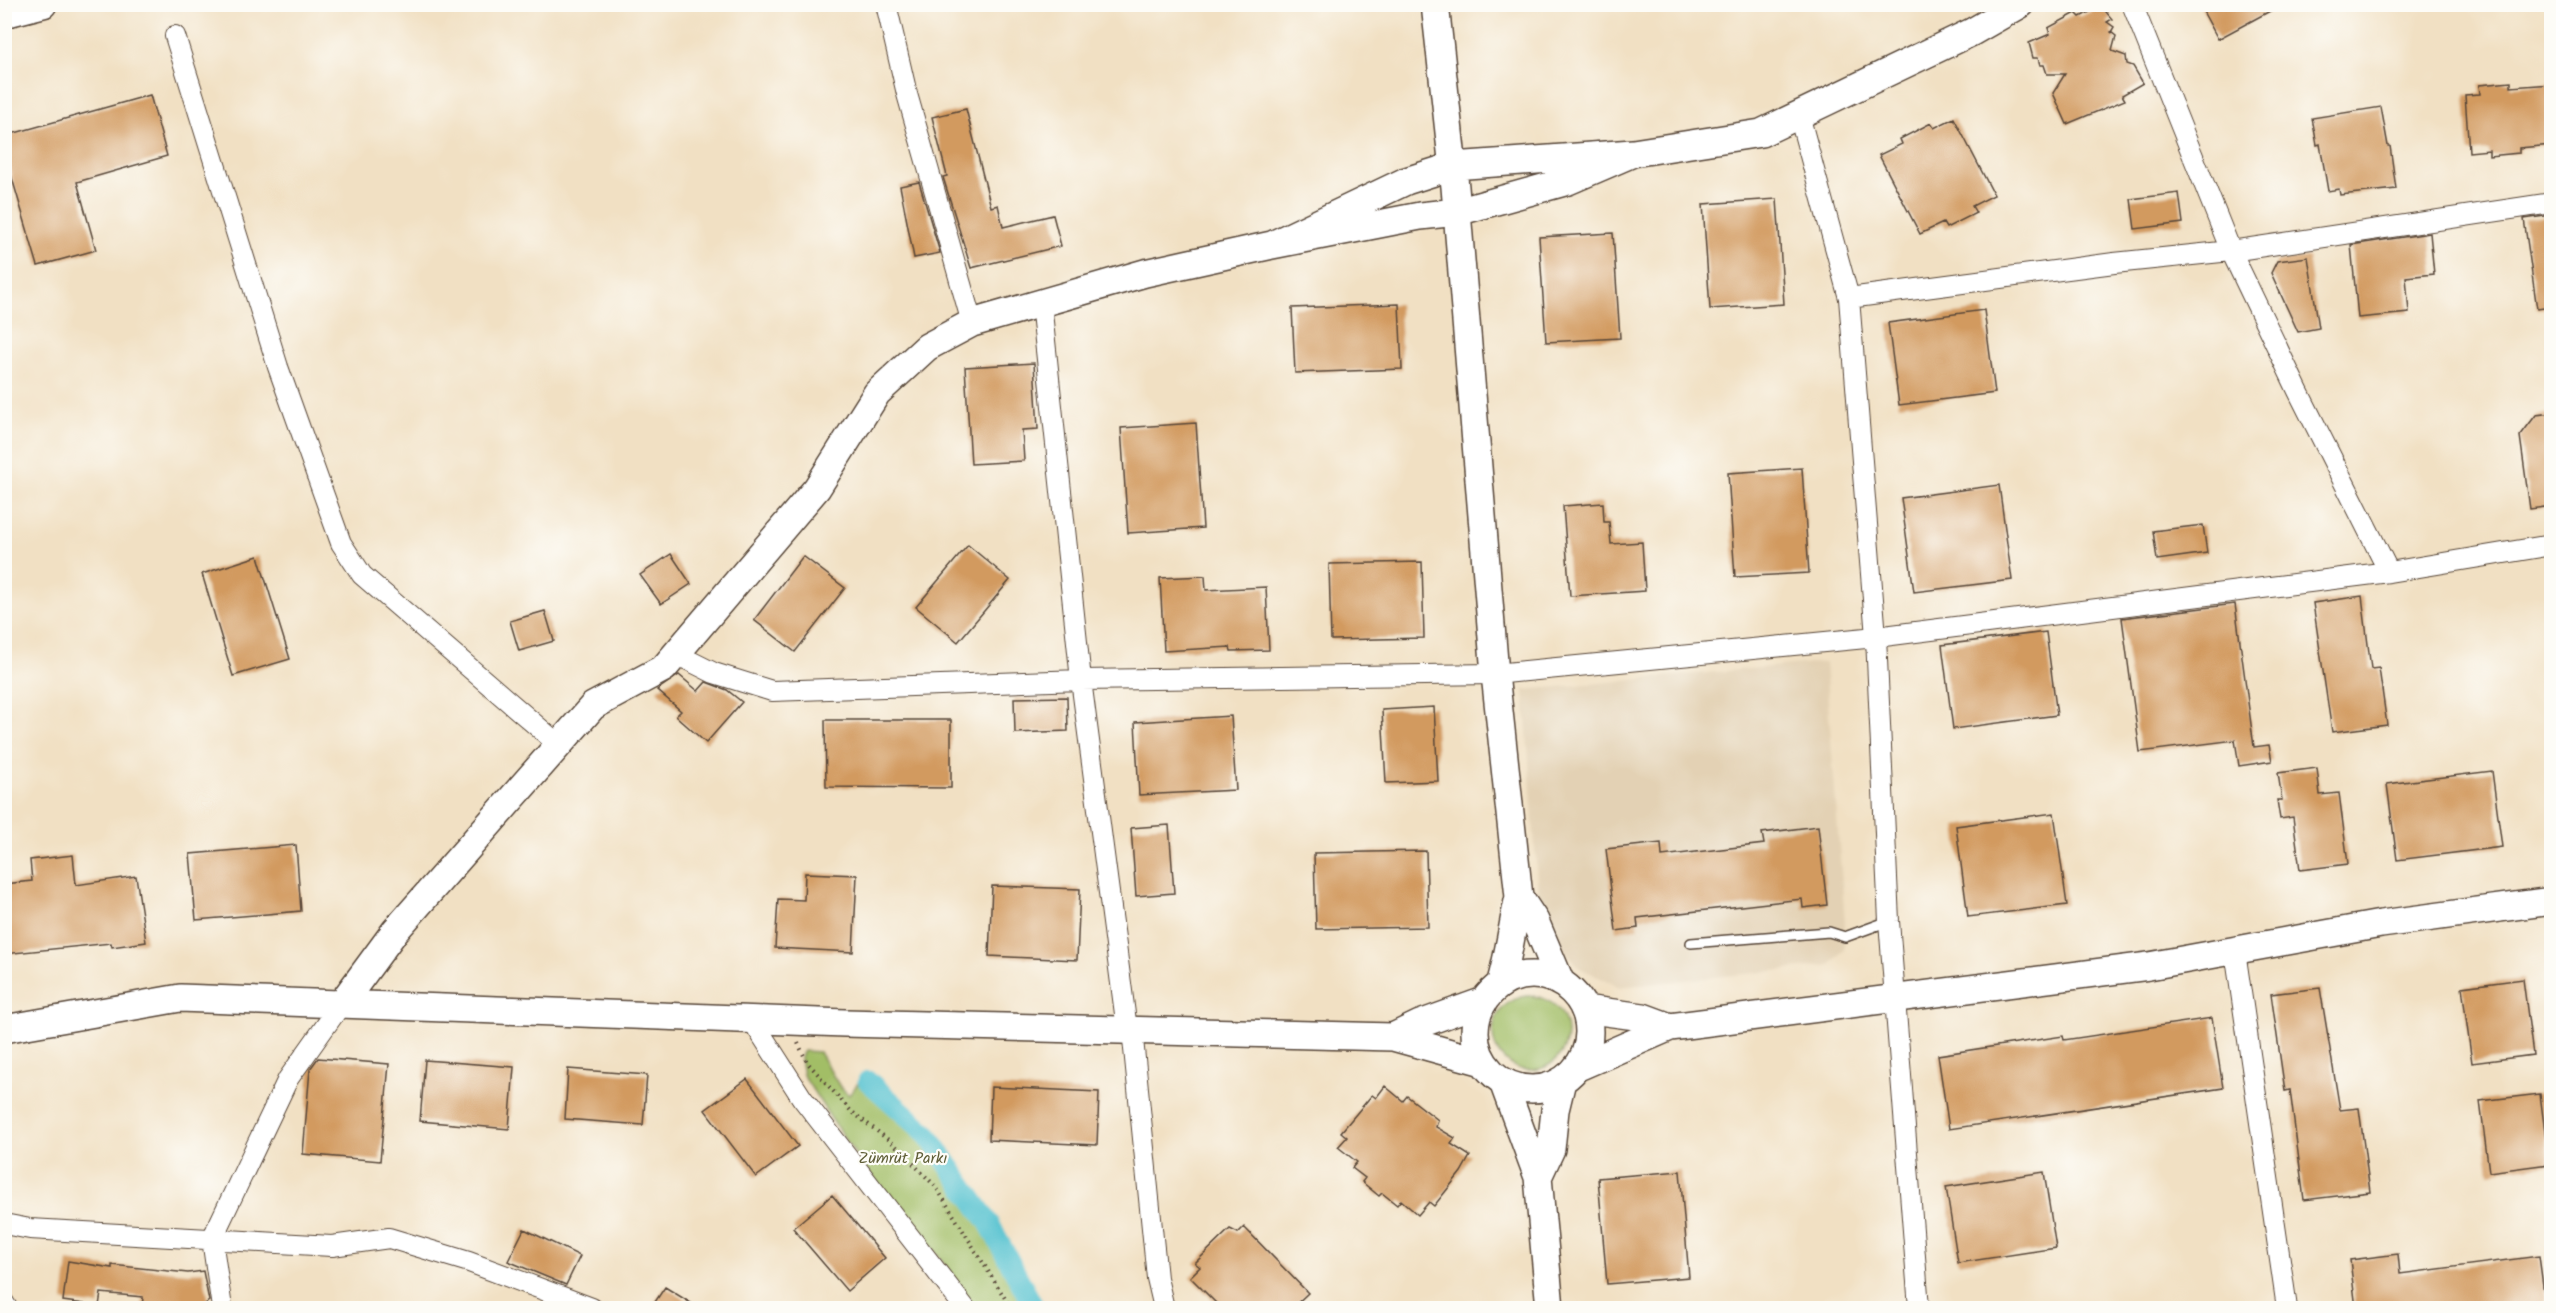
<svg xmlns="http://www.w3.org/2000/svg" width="2556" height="1313" font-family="Kalam,sans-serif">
<rect width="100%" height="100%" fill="#fdfcf7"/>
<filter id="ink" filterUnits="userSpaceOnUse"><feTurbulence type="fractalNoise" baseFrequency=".0167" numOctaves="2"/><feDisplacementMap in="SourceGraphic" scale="12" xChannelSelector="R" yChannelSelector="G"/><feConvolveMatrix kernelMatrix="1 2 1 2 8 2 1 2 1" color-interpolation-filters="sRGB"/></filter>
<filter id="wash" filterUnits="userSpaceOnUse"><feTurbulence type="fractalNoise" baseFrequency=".008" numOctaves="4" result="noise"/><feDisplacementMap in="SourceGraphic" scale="24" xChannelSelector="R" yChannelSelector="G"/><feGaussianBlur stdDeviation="1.35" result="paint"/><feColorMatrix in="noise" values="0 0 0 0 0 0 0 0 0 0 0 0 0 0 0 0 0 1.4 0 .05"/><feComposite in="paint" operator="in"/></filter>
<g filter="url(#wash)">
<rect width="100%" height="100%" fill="#f1e0c3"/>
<path fill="#e3d1b4" d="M1825,662L1845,922L1844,950L1830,965L1619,987L1580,968L1550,933L1539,906L1524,690Z"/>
<path fill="#a2be66" stroke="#6e7442" stroke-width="1.5" d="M1493 1033a37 37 0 1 1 74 0a37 37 0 1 1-74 0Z
M804,1051L819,1052L840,1087L849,1095L866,1073L925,1126L991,1220L1045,1308H974L940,1258L865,1168L830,1117L803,1075L800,1058Z"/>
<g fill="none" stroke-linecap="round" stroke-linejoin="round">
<path stroke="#56c2d0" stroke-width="21" d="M868,1081L926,1133L989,1223L1034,1308"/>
</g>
<g id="blocks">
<path fill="#d29a5f" d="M2199,4H2283L2218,39Z
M2101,6L2112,19L2107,22L2114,27L2111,32L2116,36L2112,51L2126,56L2127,64L2133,66L2143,83L2122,95L2125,100L2067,124L2053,93L2065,74H2047L2044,65H2040L2038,58H2033L2029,43L2050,34L2048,28L2076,13L2080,17Z
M2511,82V87L2552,84V145L2519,148V153L2489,156V150L2469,152L2465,95L2480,94L2479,85Z
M150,95L167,156L77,182L96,250L38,266L4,151V136Z
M2381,107L2388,146H2390L2396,189L2340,195L2339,189L2328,191L2320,144L2317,145L2312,118Z
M966,109L991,207L998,205L1003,227L1053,215L1061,246L971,268L943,177L947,176L932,117Z
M1954,118L1994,195L1972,206L1976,213L1946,228L1943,223L1920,234L1879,155L1902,144L1900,139L1931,123L1934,128Z
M919,182L940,253L914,258L900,186Z
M2179,193L2183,223L2135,229L2131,199Z
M1777,199L1784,304L1710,309L1703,204Z
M2552,215V307L2537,309L2524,219Z
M1613,233L1620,338L1546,342L1539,237Z
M2430,233L2434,274L2406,277L2409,313L2358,318L2351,245Z
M2308,257L2319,328L2298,332L2271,273L2277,261Z
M1399,304L1402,369L1295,373L1292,308Z
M1984,310L1995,393L1899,405L1888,323Z
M1034,363L1038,429L1022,430L1024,461L971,464L965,367Z
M2552,413V506L2530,509L2520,436L2536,415Z
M1196,423L1203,528L1128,533L1121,428Z
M1802,468L1809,573L1735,577L1728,473Z
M1999,485L2012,580L1914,592L1901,498Z
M1603,503L1604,522H1609L1611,544L1642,542L1645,591L1570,596L1563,506Z
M2203,525L2207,553L2157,560L2153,531Z
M968,545L1010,580L958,642L916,607Z
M671,554L691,584L661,604L640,575Z
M258,556L290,659L233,676L202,574Z
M803,556L845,588L795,652L754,620Z
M1422,562L1424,638L1331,640L1329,564Z
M1205,576L1206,590L1266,587L1269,650L1231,651L1230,647L1164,651L1160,578Z
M2362,596L2371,669L2379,668L2387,725L2332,732L2313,603Z
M2235,604L2254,747L2269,745L2272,761L2239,766L2235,740L2140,752L2122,618Z
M545,611L554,641L519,651L510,621Z
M2046,632L2057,715L1953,729L1942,645Z
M679,675L698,691L706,682L727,690L742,702L706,743L676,716L681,711L657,690Z
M1067,697L1068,731L1015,733L1014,698Z
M1434,707L1438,781L1386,783L1382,710Z
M1231,716L1236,790L1139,795L1135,722Z
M825,720H951V788L826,787Z
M2317,768L2320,795L2339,793L2348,864L2300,870L2293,817L2280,819L2277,800H2282L2278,773Z
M2492,771L2502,847L2397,860L2387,784Z
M2054,813L2067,905L1968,917L1956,826Z
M1169,825L1174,893L1136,896L1131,828Z
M1818,826L1827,905L1803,908L1802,899L1637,918L1638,928L1616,931L1606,849L1661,843L1662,856L1764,844L1762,833Z
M296,845L301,911L196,920L190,854Z
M1426,851L1428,927L1316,929L1314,853Z
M73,855L76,885L136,876L146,942L112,947L111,943L4,954V884L32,881L30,860Z
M805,873L857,875L853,952L775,948L778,899L804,900Z
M992,886L1080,889L1077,960L989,956Z
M2523,979L2533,1055L2472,1063L2462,987Z
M2320,988L2340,1110L2359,1108L2370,1192L2304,1200L2290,1090L2285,1091L2271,994Z
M2212,1018L2223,1088L1949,1129L1938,1055L2063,1036L2064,1040Z
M318,1058L389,1064L380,1161L303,1154L310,1069Z
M425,1060L514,1067L509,1129L420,1121Z
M568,1069L647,1075L643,1125L565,1119Z
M747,1079L798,1146L756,1177L705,1110Z
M1385,1086L1403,1101L1407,1096L1438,1120L1436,1127L1455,1138L1451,1144L1470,1156L1461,1172L1434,1206L1429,1202L1418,1215L1401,1200L1397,1205L1382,1193L1379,1196L1362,1182L1365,1178L1352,1168L1357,1162L1338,1147L1347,1137L1341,1132L1372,1095L1376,1098Z
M991,1087L1099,1092L1097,1145L989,1140Z
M2540,1094L2549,1164L2489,1172L2480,1101Z
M1680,1171L1689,1277L1607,1284L1598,1178Z
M2044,1172L2056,1248L1958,1263L1946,1187Z
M832,1195L885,1258L847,1291L793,1228Z
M1244,1227L1308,1293L1292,1308H1221L1190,1277L1200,1267L1195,1263L1230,1229L1238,1233Z
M524,1229L580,1256L566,1285L508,1261Z
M2398,1254L2400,1274L2539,1256L2546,1308H2356L2350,1260Z
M68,1261L112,1268V1265L188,1273L203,1271L209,1301L200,1308H142L143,1297L101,1293L99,1306L63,1301Z
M665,1287L699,1308H651Z"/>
</g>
</g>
<g filter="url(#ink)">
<use href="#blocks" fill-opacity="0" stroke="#564537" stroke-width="1.5"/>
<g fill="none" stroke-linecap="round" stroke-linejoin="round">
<g stroke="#564537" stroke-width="12">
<path id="lane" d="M1691,943L1829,932L1845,937L1889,921"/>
</g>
<g stroke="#564537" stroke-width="22">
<path id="street" d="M886,4L907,94L972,323
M2132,4L2231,251L2298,391L2389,572
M175,36L278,367L341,543L362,575L559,745
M1799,115L1849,298L1876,637L1889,921L1919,1308
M1849,298L2114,263L2231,251L2552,203
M1041,303L1081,680L1127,1029
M676,654L714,673L772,691L1081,680L1495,674L1876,637L2389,572L2552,545
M2235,951L2287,1308
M752,1020L802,1098L965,1308
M1132,1029L1157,1278L1164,1308
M4,1224L30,1229L332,1246L389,1238L469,1262L592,1308
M4,1303L7,1308
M222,1308L212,1239L288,1079L342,1003"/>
</g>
<g stroke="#564537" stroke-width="30">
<path id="secondary" d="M1435,4L1455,187L1495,674L1519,897
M4,14L43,4
M1633,153L1761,133L1972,32L2021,4
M1475 1032a57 57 0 1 1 114 0a57 57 0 1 1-114 0Z
M1500,985C1509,956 1512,926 1519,897L1535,921L1561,983
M342,1003L395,931L593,706L664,668L817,488L877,393L927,347L972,323L1145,273L1272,245L1420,216L1457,212L1568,181L1633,153L1453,166L1406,181L1272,245
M1670,1027L2149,966L2381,924L2552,901
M4,1029L180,998L845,1023L1393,1037
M1483,1062L1393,1037L1420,1024L1484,1001
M1578,1067L1670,1027L1643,1017L1584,1009
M1503,1082L1538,1177L1551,1149L1555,1110L1562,1081
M1538,1177L1550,1308"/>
</g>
<path stroke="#564537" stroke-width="4" stroke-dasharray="1.5 4.5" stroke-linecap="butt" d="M798,1043L807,1062L851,1111L895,1145L936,1187L1011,1308"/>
<use href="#lane" stroke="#fff" stroke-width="9"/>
<use href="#street" stroke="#fff" stroke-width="20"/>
<use href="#secondary" stroke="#fff" stroke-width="27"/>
</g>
</g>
<g text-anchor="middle" stroke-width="4.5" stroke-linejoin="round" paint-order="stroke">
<g font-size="16" fill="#5f5e37" stroke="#fdfcf7">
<text x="903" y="1163">Zümrüt Parkı</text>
</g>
</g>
<rect width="2556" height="1313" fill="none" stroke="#fdfcf7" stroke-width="24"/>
</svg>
